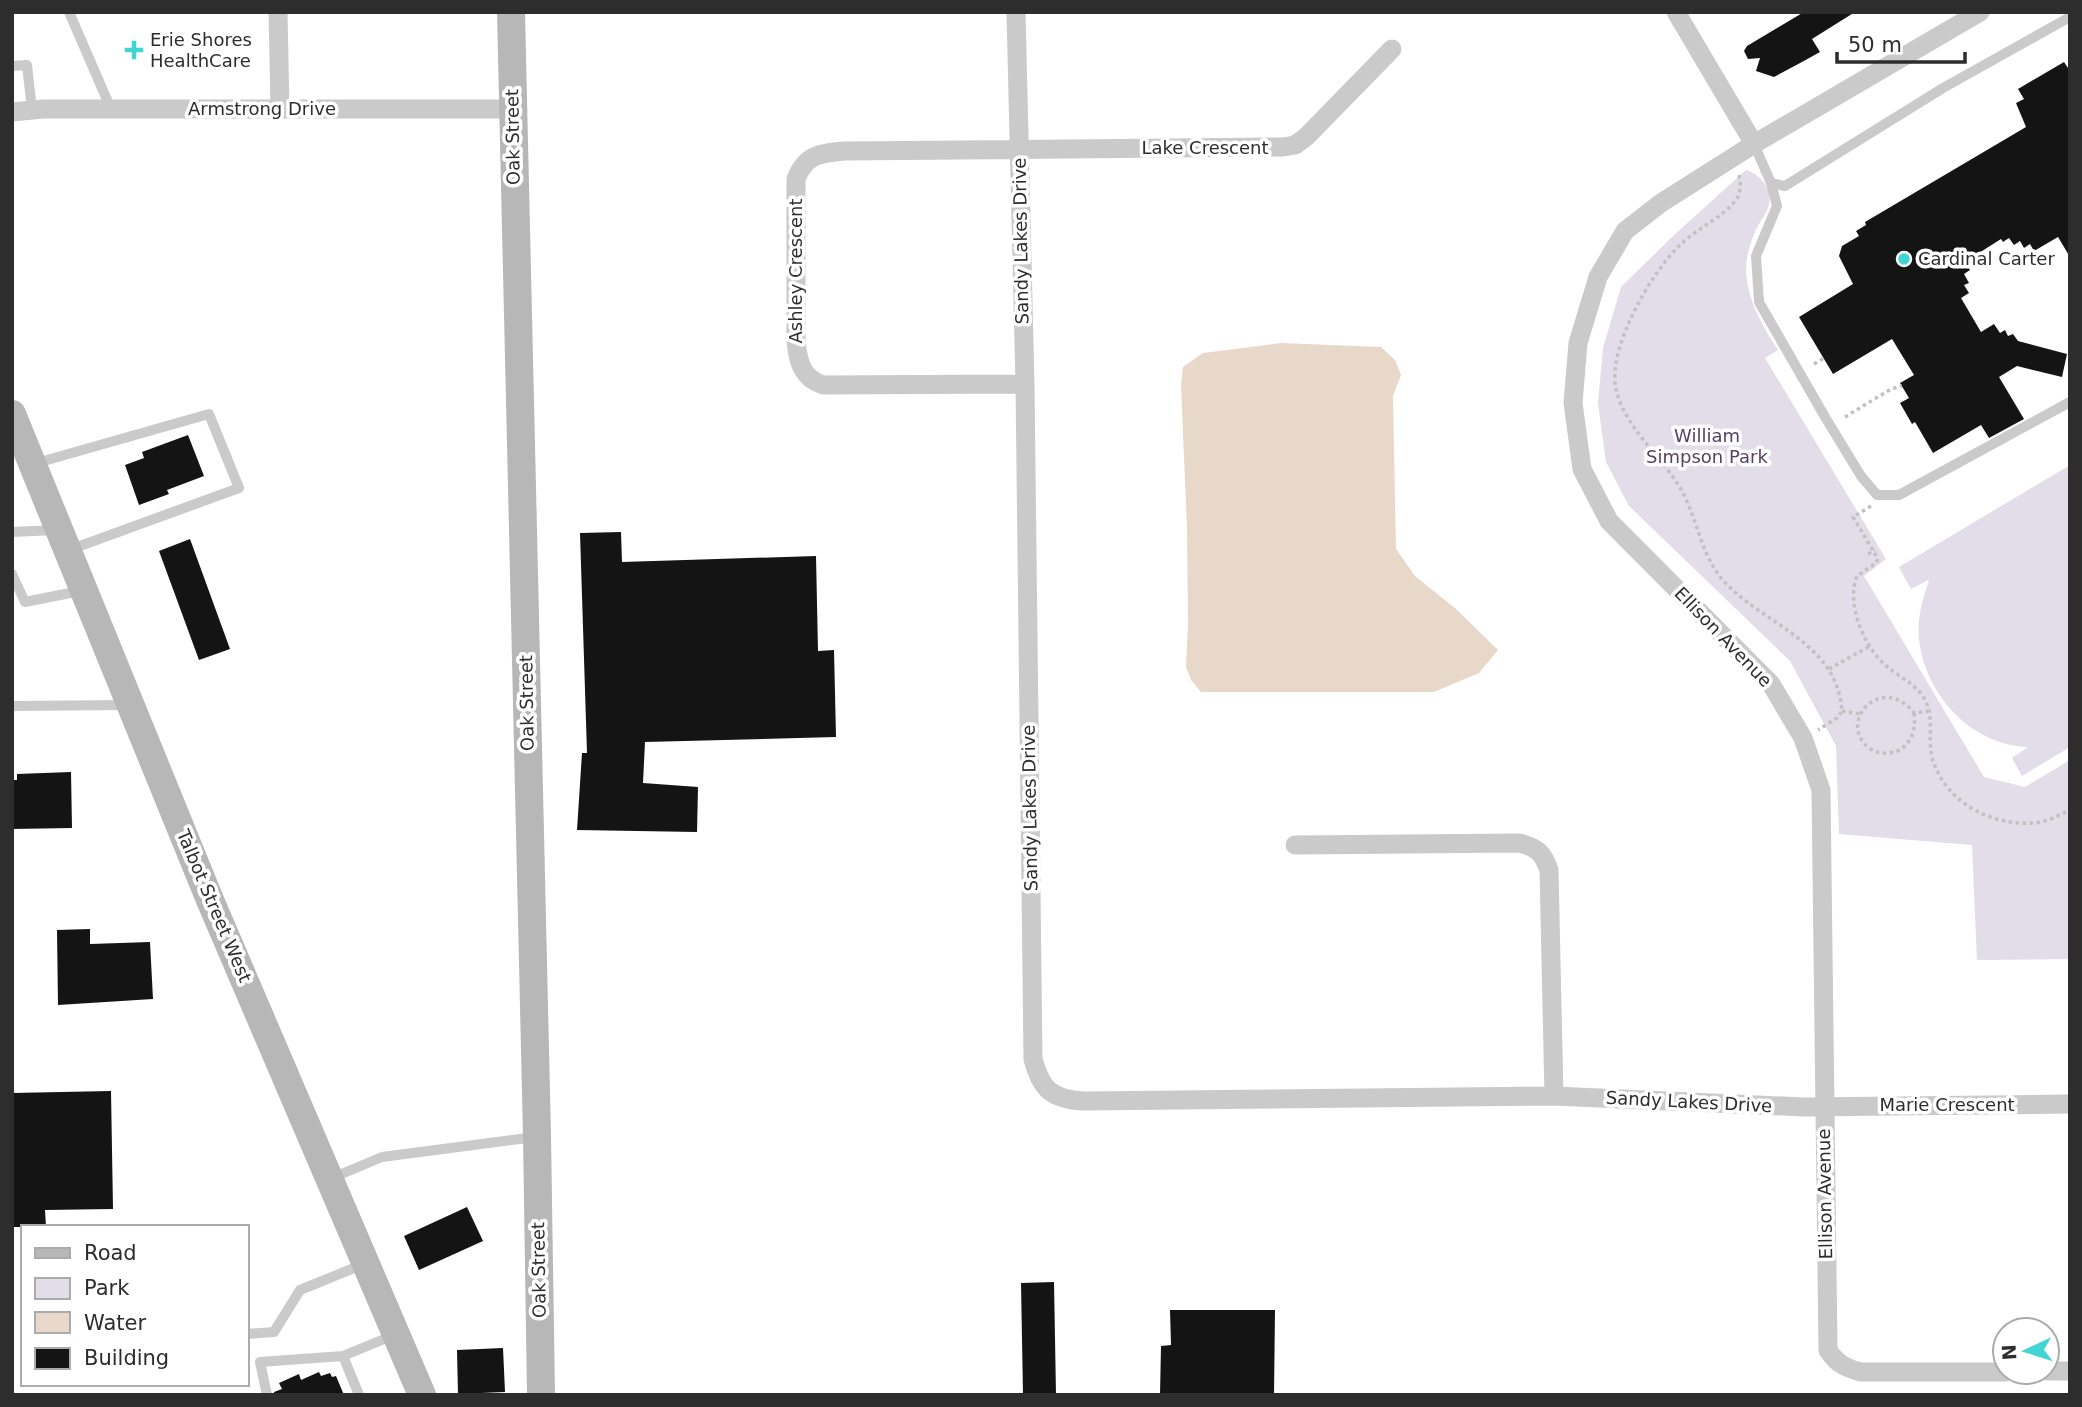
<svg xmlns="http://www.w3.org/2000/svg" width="2082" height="1407" font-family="'DejaVu Sans',sans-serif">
<rect width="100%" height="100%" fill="#fff"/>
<path fill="#e3dce9" d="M1746,170C1761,175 1774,189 1768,208C1765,216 1758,224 1755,232C1750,243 1746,257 1746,269C1747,300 1762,325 1778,350L1765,358L1886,559L1864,576L1984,777L2025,787L2070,760V959L1977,960L1972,845L1839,834L1836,746L1790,661L1629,506L1606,462L1598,403L1603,348L1621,287L1674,235Z
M2070,465V747L2022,776L2012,758L2028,747C1971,745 1925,695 1919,639C1917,619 1922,600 1929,581L1928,580L1911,589L1899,567Z"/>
<path fill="#e8d8ca" d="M1281,343L1381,347L1395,360L1401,375L1393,396L1396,549L1415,576L1456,609L1498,650L1479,673L1434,692H1201L1191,680L1186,667L1188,622L1187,528L1181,385L1183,367L1203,353Z"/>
<path fill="#141414" d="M1804,12H1855L1812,39L1820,52L1802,62L1774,77L1756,71L1760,58L1748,59L1744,51L1747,46Z
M2064,62L2070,71V257L2058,237L2034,251L2030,244L2024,248L2020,241L2014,245L2009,238L2003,242L2001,239L1968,260L1969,261L1966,264L1970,270L1964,274L1969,283L1964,285L1969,293L1961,298L1981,332L1994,324L2000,333L2005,330L2008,336L2013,334L2018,341L2067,354L2062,377L2017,366L1999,377L2024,419L1989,438L1981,425L1933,453L1915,422L1912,424L1900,403L1909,398L1900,383L1914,375L1892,339L1833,374L1799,317L1853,284L1839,256L1842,246L1859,236L1856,231L1866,225L1865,222L2026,127L2016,103L2024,99L2018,89Z
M188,435L204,476L167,490L169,494L139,505L125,465L144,458L142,452Z
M621,532L622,562L816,556L818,651L834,650L836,737L645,742L643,783L698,787L697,832L577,830L582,753H587L580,533Z
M190,539L230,649L199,660L159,551Z
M71,772L72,828L12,829V780H17V774Z
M90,929V944L150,942L153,999L58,1005L57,930Z
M111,1091L113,1209L45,1210L46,1227H12V1093Z
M467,1207L483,1241L419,1270L404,1236Z
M1054,1282L1056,1395H1023L1021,1283Z
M1170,1310H1275L1274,1395H1160L1161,1346L1171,1345Z
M503,1348L505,1392L458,1394L457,1350Z
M319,1372L321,1376L330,1373L332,1377L336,1376L344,1395H274V1392L282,1389L279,1383L299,1374L301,1380Z"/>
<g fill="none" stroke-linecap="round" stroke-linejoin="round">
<path stroke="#c1c1c1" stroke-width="3.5" stroke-dasharray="3.5 3.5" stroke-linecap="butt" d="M1739,175C1741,184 1741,193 1736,200C1720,220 1695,229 1678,247C1650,275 1607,349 1616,389C1625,429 1663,457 1682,491C1697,519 1701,553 1721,578C1760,624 1837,640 1842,711L1837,718L1818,730
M1814,364L1824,358
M1845,417L1891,389L1902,386
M1871,506L1853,517L1878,559L1876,563L1857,576C1846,604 1863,644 1884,664C1897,676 1915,683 1924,698C1936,718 1926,740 1933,761C1947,803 1991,826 2035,823C2047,822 2059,815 2070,810
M1868,554L1875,550
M1829,669L1870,646
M1842,711L1860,714
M1914,713C1916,729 1913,740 1900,750C1890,754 1879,755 1869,748C1836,722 1882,672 1914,713L1930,711"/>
<path stroke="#cacaca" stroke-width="10" d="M69,12L111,109
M12,66L27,65L32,110
M1754,144L1771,183L1785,186L1943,88L2070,17
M1771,183L1777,206L1756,256L1759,302L1825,417L1861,476L1877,495H1899L2070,402
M33,464L209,414L239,488L69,550
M12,532L55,530
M12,574L25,602L80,591
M12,706L126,705
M332,1178L382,1157L535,1137
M247,1334L274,1332L300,1290L364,1264
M343,1356L394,1335
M267,1395L260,1362L343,1356L359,1395"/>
<path stroke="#cacaca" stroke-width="19" d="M278,12L280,109
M1016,12L1025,384L1033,1059C1041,1089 1051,1099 1083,1101L1554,1096L1549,870C1543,853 1537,847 1519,843L1295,845
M1676,12L1754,144
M1980,12L1754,144L1661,203L1625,231L1598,277L1578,343L1573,403L1582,469L1609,521L1771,684L1803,738L1821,790L1828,1350C1837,1364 1846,1368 1861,1372H2005
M12,112L43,109H512
M1025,384L823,385C802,378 798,362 796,341V179C806,154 821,153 845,151L1283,147L1295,145L1306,137L1392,49
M1554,1096L1804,1107L2070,1104
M2047,1371H2070"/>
<path stroke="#b7b7b7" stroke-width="28" d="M511,12L537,1136L541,1395
M12,414L210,900L422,1395"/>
</g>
<g fill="#40d4d3" stroke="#fff" stroke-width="2.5">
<path d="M130.5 39.5h7v7h7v7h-7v7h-7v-7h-7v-7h7z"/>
<circle cx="1904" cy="259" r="7"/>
</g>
<g text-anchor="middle" stroke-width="7" stroke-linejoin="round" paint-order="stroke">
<g font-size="18" fill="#2d2d2d" stroke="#fff" text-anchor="start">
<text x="150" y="46">Erie Shores<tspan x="150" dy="21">HealthCare</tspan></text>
<text x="1918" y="265">Cardinal Carter</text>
</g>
<g font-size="18" fill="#2d2d2d" stroke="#fff">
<text x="262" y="115">Armstrong Drive</text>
<text transform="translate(513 137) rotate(-91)" y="6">Oak Street</text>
<text x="1205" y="154">Lake Crescent</text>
<text transform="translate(1021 241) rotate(-91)" y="6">Sandy Lakes Drive</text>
<text transform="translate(796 271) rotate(-90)" y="6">Ashley Crescent</text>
<text transform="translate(1723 637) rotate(46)" y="6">Ellison Avenue</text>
<text transform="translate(527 703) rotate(-91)" y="6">Oak Street</text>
<text transform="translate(1030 808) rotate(-91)" y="6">Sandy Lakes Drive</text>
<text transform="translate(214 906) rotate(67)" y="6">Talbot Street West</text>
<text transform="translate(1689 1102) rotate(3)" y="6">Sandy Lakes Drive</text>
<text x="1947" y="1111">Marie Crescent</text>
<text transform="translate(1825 1194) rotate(-91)" y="6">Ellison Avenue</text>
<text transform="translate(539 1270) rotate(-91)" y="6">Oak Street</text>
</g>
<g font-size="18" fill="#563f65" stroke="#fff">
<text x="1707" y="442">William<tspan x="1707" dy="21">Simpson Park</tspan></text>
</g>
</g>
<rect width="2082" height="1407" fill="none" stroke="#2d2d2d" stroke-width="28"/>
<rect x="21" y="1225" width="228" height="161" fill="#ffffff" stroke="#ababab" stroke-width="2"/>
<rect x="35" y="1248" width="35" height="10" fill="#b7b7b7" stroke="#ababab" stroke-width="2"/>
<text x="84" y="1260" font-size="21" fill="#2d2d2d">Road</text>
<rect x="35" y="1278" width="35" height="21" fill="#e3dce9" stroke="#ababab" stroke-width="2"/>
<text x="84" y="1295" font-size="21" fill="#2d2d2d">Park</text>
<rect x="35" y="1312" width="35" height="21" fill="#e8d8ca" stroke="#ababab" stroke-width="2"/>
<text x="84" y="1330" font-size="21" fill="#2d2d2d">Water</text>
<rect x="35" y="1348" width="35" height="21" fill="#141414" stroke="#ababab" stroke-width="2"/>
<text x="84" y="1365" font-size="21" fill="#2d2d2d">Building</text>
<g transform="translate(2026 1351) rotate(266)"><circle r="33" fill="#ffffff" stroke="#ababab" stroke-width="2"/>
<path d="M0-5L12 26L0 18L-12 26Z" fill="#40d4d3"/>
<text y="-10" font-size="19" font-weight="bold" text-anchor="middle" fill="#2d2d2d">N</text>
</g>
<path d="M1837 52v10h128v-10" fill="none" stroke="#2d2d2d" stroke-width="3.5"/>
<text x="1848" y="52" font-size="21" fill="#2d2d2d" stroke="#ffffff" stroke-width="5" paint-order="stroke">50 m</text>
</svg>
